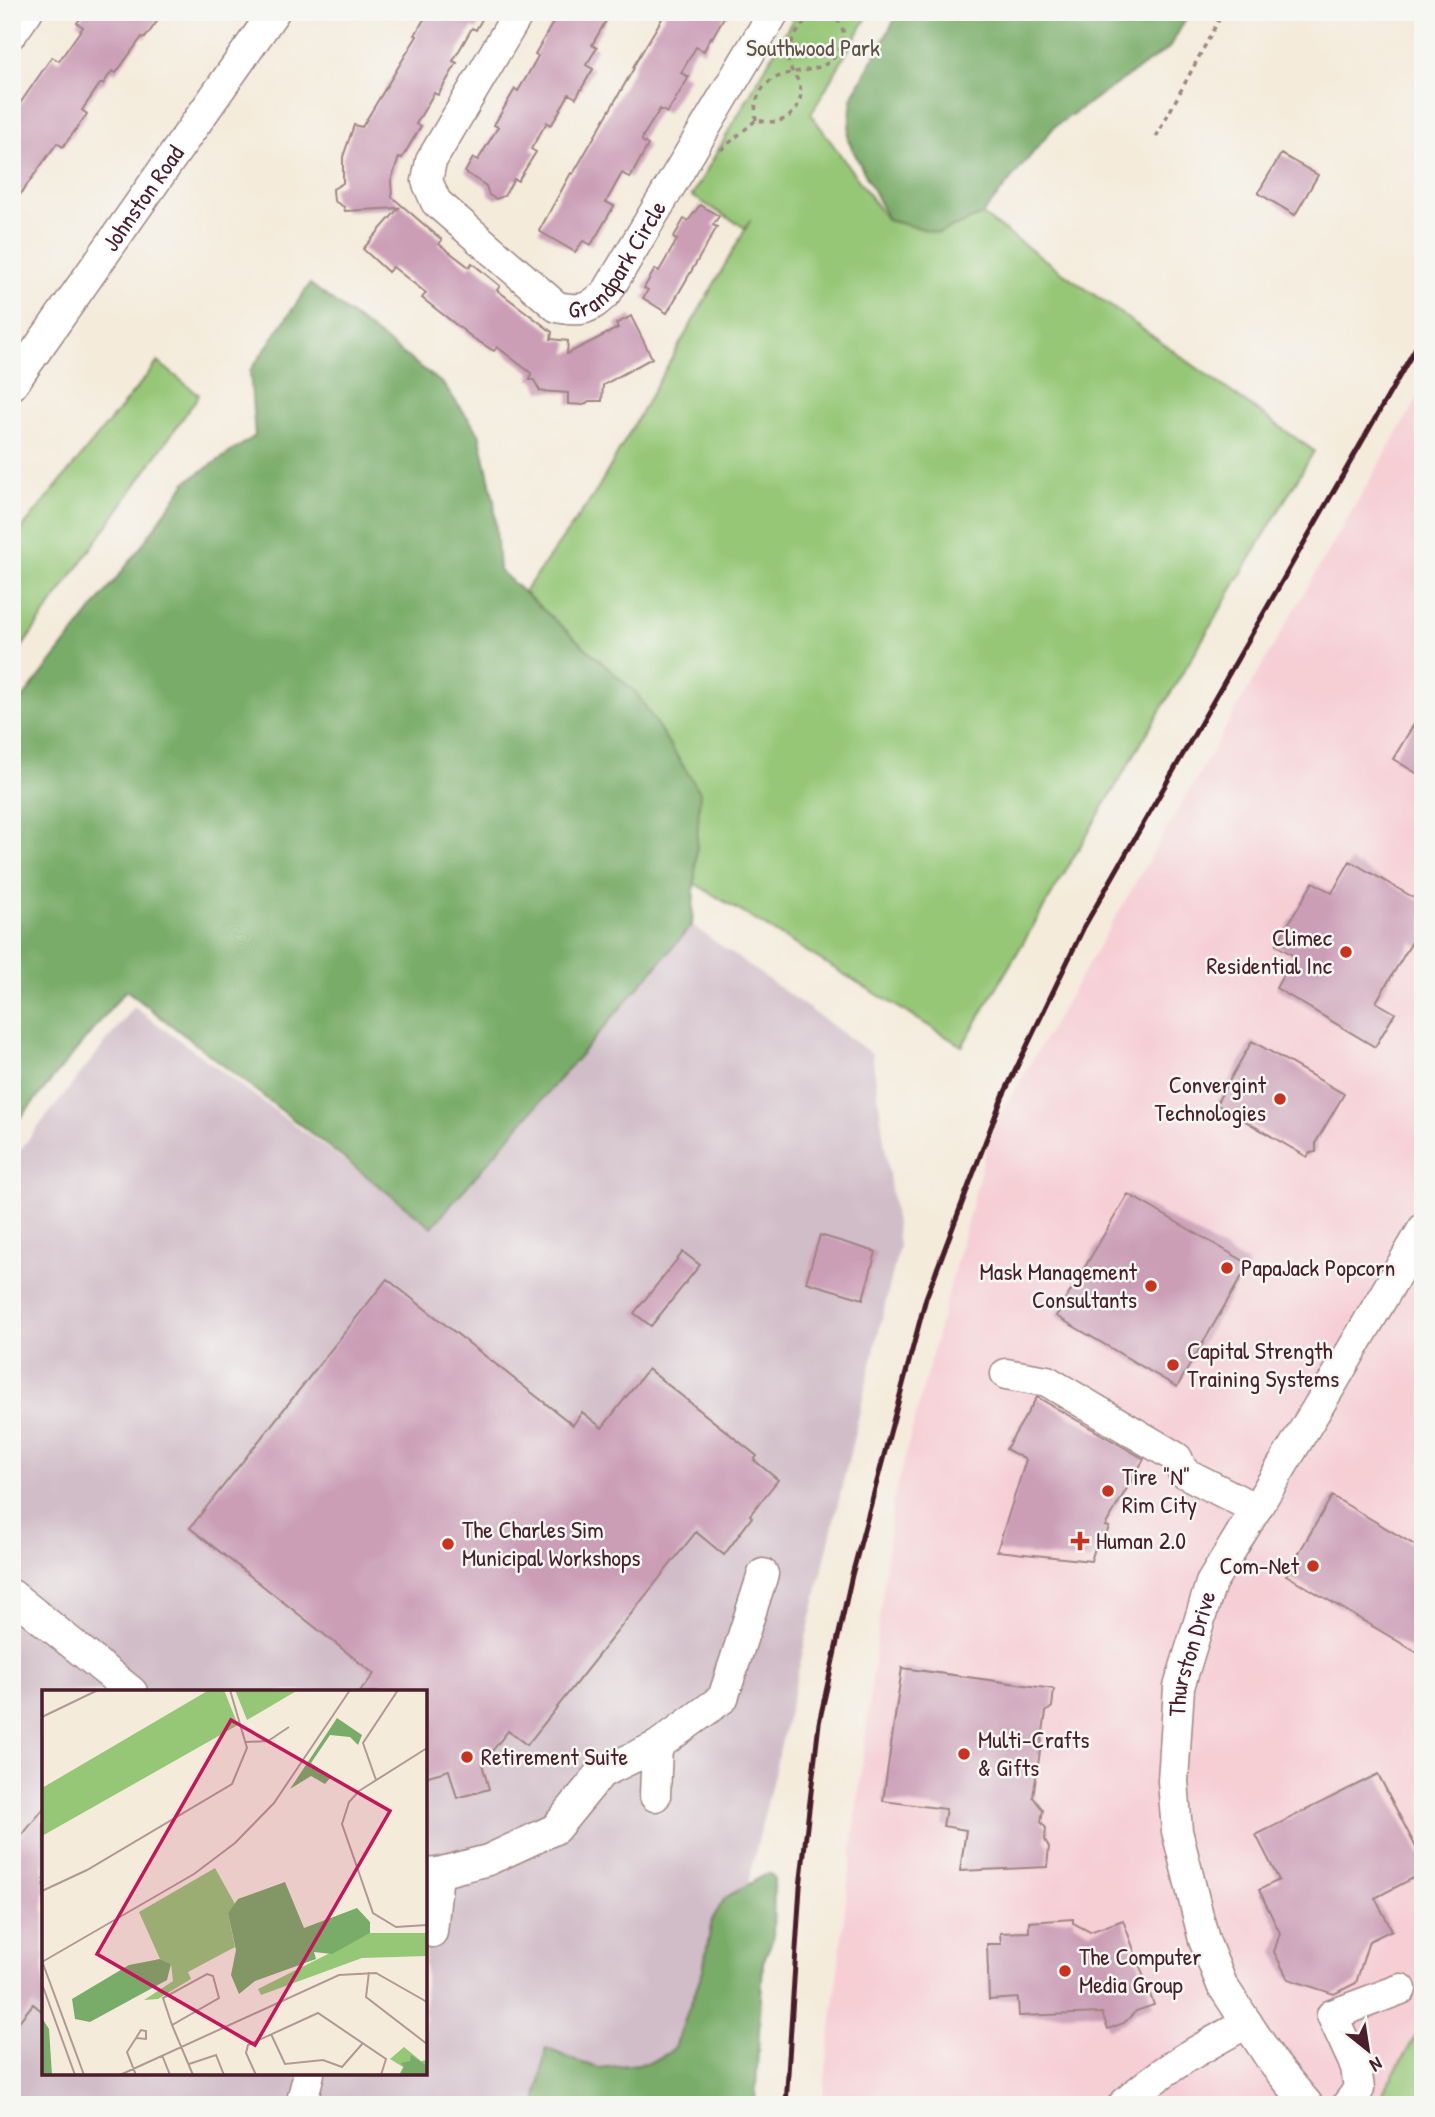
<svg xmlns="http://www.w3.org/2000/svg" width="1435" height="2117" font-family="'Patrick Hand',sans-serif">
<rect width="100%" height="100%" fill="#f6f6f2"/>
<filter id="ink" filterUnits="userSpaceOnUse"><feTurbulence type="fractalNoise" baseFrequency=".0143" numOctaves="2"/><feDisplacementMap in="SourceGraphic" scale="14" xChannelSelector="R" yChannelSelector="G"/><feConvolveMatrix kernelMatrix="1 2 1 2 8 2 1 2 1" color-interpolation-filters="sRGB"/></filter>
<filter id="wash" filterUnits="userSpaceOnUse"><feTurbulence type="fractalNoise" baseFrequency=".00686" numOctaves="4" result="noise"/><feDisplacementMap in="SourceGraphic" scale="28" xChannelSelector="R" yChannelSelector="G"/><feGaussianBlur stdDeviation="1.57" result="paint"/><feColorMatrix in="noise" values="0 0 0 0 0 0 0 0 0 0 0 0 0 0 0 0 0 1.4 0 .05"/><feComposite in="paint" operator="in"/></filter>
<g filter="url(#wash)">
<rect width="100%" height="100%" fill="#f4ebdb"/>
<path fill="#f6cfd5" d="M1423,389V2024L1375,2105H822L893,1502L991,1131Z"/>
<path fill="#d1bdc8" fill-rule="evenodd" d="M692,925L872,1054L899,1246L709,2048L735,2105H12V1160L134,1007L432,1226ZM44,1692H425V2073H44Z"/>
<path fill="#95c777" stroke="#707351" stroke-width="2" d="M797,12H870L811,114L887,220L939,233L982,215L1314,451L962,1046L694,883L699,792L524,592L594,495L751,219L745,228L692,196Z
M158,362L199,395L12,661V541Z
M1423,2024V2105H1375Z"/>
<path fill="#78ac68" stroke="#61664a" stroke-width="2" d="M899,12H1190L1169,48L1054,127L982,215L939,233L888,220L848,140L852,97Z
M310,284L443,384L479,433L494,501L499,570L637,694L700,792L692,925L432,1227L126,990L12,1128V712L138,551L187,481L255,436L250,371Z
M768,1873L774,1877L773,1938L763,1962L755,2105H536L546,2048L576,2061L599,2068L649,2063L667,2054L675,2047L703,1970L712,1920L725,1898Z"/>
<g id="blocks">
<path fill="#cb9eb6" d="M85,12H164L145,38L142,37L116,73L112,71L103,84H100L82,110L87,114L63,147L57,143L12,206V115L52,57L59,61L83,27L77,23Z
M428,12H486L476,30L472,28L453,61L457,63L438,95L434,93L416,124L421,126L402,158L399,157L391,181L392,197L442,240L439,244L469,267L472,263L500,286L497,290L552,332L551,339L568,341L567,354L618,328L616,324L631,316L652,358L603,385L602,401H589L584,405L568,404V393L540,391L534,380H530L531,373L497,347L494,351L473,338L422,298L426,293L393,267L388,272L363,249L399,208L345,211L344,207L334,201L333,189L343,183V157L354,125L362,127L417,36L415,35Z
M559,12H611L592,45L597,48L586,65L593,69L576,98L569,94L554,121L550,125L547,122L531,149L536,152L518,181L514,179L504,196L496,199L489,195L486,186L465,172L473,158L478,160L498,127L494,125L515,89L518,91L527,76L538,56L535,54Z
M666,12H727L712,38L711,37L704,51L696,47L681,73L689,77L667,113L660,109L643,136L642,141L648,145L630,178L622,173L606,202L614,206L591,245L583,241L575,252L539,231L571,173L573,174L634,68L633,67Z
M1281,154L1318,175L1295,215L1258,193Z
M700,205L719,216L713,225L717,227L667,313L643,298L648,290L644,288L655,269L659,271L677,240L673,238L684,219L688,221Z
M1423,709V777L1393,759Z
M1350,861L1423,903V948L1412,942L1376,1002L1395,1013L1375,1047L1276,988L1294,956L1276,945L1313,882L1332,893Z
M1252,1041L1344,1094L1316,1142V1152L1310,1153L1307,1157L1216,1104Z
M1128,1194L1249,1264L1177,1387L1056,1316Z
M820,1235L876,1252L863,1299L806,1282Z
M683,1252L700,1265L651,1326L634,1313Z
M387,1279L573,1425L582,1412L602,1428L648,1369L757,1456L754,1460L778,1480L750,1515L752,1517L724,1555L696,1532L527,1745L508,1731L482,1764L489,1789L457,1798L449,1770L425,1777V1692H360L374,1674L190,1528Z
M1037,1397L1144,1459L1105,1526L1109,1527L1102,1546L1096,1545L1091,1561L997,1551L1026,1460L1006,1449Z
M1332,1496L1423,1550V1656L1286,1575Z
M902,1668L1054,1689L1052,1707L1046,1712L1033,1797L1043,1810L1041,1822L1046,1828L1045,1840L1049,1847L1047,1867L960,1871L966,1830L943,1826L946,1809L883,1801Z
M1378,1774L1423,1861V1873L1375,1898L1392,1930L1369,1941L1356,1983L1334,1994L1288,1979L1274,1952L1280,1933L1259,1890L1279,1880L1256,1835Z
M44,1808V2013L33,2004L12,2030V1848Z
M1073,1919V1923L1090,1932L1123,1920L1154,2005L1136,2011L1124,2023L1108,2029L1102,2013L1019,2016L1018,1998L989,2000L987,1944H1001L1000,1933L1029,1932V1922Z"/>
</g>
</g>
<g filter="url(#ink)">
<use href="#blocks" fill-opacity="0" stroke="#9f8583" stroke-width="2"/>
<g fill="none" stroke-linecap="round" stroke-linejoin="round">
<g stroke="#9f8583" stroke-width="33">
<g id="minor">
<path id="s1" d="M519,12L431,161L427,181L436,202L557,307C583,312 588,310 607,292L774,12"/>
<path d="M12,33L27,12"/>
<path id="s2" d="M12,385L274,12"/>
<path d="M1006,1374L1047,1381L1177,1458L1183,1472L1256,1509"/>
<path d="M12,1595L132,1692"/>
<path d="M657,1746L723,1698L763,1574"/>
<path d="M425,1874L438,1873L488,1860L555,1829L601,1773L657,1746L655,1796"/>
<path d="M432,1932L438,1873"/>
<path d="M301,2105L309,2073"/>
<path d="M1123,2105C1160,2070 1203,2047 1247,2023"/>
<path id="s3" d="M1308,2105L1274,2064L1222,1985L1204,1940L1177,1831L1173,1781L1179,1687L1211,1583L1333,1382L1423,1229"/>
<path d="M1347,2105L1359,2089L1356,2067L1332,2015L1401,1989"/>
</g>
</g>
<path stroke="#9f8583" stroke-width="3.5" stroke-dasharray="5 5" stroke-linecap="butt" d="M756,120C754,108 756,94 766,85C788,62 829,82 842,43C847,29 839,20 827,12
M1156,137L1223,12
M721,150L756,120C763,121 771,123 778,121C795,118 805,99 799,83C796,75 788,68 788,58C789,39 802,24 815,12"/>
<use href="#minor" stroke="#fff" stroke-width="30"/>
<path stroke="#4a1f2b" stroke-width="5" d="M786,2105L800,1887L819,1723L852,1575L926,1298L1002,1098L1084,927L1423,335"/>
</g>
</g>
<g fill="#c8321e" stroke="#f6f6f2" stroke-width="2.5">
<circle cx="1346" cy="952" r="7"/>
<circle cx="1280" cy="1099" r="7"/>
<circle cx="1227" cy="1268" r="7"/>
<circle cx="1151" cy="1286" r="7"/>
<circle cx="1173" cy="1365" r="7"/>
<circle cx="1108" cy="1491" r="7"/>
<path d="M1076.5 1530.5h7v7h7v7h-7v7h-7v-7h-7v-7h7z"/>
<circle cx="448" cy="1544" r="7"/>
<circle cx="1313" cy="1566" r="7"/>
<circle cx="964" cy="1754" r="7"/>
<circle cx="467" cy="1757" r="7"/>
<circle cx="1065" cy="1971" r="7"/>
</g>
<g text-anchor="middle" stroke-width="5" stroke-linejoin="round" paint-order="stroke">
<g font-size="24" fill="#605142" stroke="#f6f6f2">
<text x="813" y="56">Southwood Park</text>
</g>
<g font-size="24" fill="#4a1f2b" stroke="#f6f6f2">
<text dy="8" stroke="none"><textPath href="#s2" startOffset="228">Johnston Road</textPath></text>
<text dy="8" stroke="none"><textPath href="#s1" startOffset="462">Grandpark Circle</textPath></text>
<text dy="8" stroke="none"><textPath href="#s3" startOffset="488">Thurston Drive</textPath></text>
</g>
<g font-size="24" fill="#4a1f2b" stroke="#f6f6f2" text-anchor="start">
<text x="1332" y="946" text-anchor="end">Climec<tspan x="1332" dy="28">Residential Inc</tspan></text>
<text x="1266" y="1093" text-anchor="end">Convergint<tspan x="1266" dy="28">Technologies</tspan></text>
<text x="1241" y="1276">PapaJack Popcorn</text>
<text x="1137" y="1280" text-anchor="end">Mask Management<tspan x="1137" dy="28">Consultants</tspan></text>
<text x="1187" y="1359">Capital Strength<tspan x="1187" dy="28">Training Systems</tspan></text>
<text x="1122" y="1485">Tire "N"<tspan x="1122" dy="28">Rim City</tspan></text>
<text x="462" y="1538">The Charles Sim<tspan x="462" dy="28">Municipal Workshops</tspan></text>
<text x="1096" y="1549">Human 2.0</text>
<text x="1299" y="1574" text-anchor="end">Com-Net</text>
<text x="978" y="1748">Multi-Crafts<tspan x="978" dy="28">&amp; Gifts</tspan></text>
<text x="481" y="1765">Retirement Suite</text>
<text x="1079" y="1965">The Computer<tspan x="1079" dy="28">Media Group</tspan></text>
</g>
</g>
<g transform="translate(42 1690)">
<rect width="385" height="385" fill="#f4ebdb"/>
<path d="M167,0H182L196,35L0,146V98ZM193,0H256L205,30ZM173,178L193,214L186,223L193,257L146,282L149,289L116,309L102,310L131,291L129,274L118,269L97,222ZM328,243H385V266L320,268L219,305L216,299ZM362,357L379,371L385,370V385H357L361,377L348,369Z" fill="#95c777"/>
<path d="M295,28L320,45L316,55L308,47L288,45L269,73L289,87L283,94L269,86L248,99ZM243,192L262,238L315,218L328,232V243L290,264L272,262L274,269L213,291L197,304L189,285L194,260L186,223L196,209ZM118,269L129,274L125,290L48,332L33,329L30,309L87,275ZM0,328L7,339L10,385H0ZM369,365L385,376V385H358L362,377L359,373L368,371Z" fill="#78ac68"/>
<path fill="none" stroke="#b09995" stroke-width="2" d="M0,27L56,0M204,52L226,51L247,37M385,58L317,101L307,112L300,134L331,223L354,237L385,235M334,90L321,53L356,0M0,201L45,180L190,94L205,58L188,0M0,271L42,385M0,272L152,184L193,153L232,113L308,0M327,282L324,307L385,354M165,284L171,286L177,308L130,335L121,308ZM0,294L33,385M130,335L151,385M229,344L243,374L281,370L300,377L321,353M120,365L128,385M147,374L174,365L182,385M78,385L297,285L334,283L385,312M94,385L85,362L94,348L104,349V341L99,340L94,348M214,385L204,363L206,355L276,323L344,369L339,385"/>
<path fill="#c2185b" fill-opacity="0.15" stroke="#c2185b" stroke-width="3.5" d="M189,30L348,121L213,355L55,264Z"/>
<rect width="385" height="385" fill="none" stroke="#4a1f2b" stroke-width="3.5"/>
</g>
<rect width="1435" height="2117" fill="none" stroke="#f6f6f2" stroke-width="42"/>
<g transform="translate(1368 2050) rotate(150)" stroke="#f6f6f2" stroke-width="5" paint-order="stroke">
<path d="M0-5L12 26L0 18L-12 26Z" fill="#4a1f2b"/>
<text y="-10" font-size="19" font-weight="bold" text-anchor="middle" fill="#4a1f2b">N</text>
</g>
</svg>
